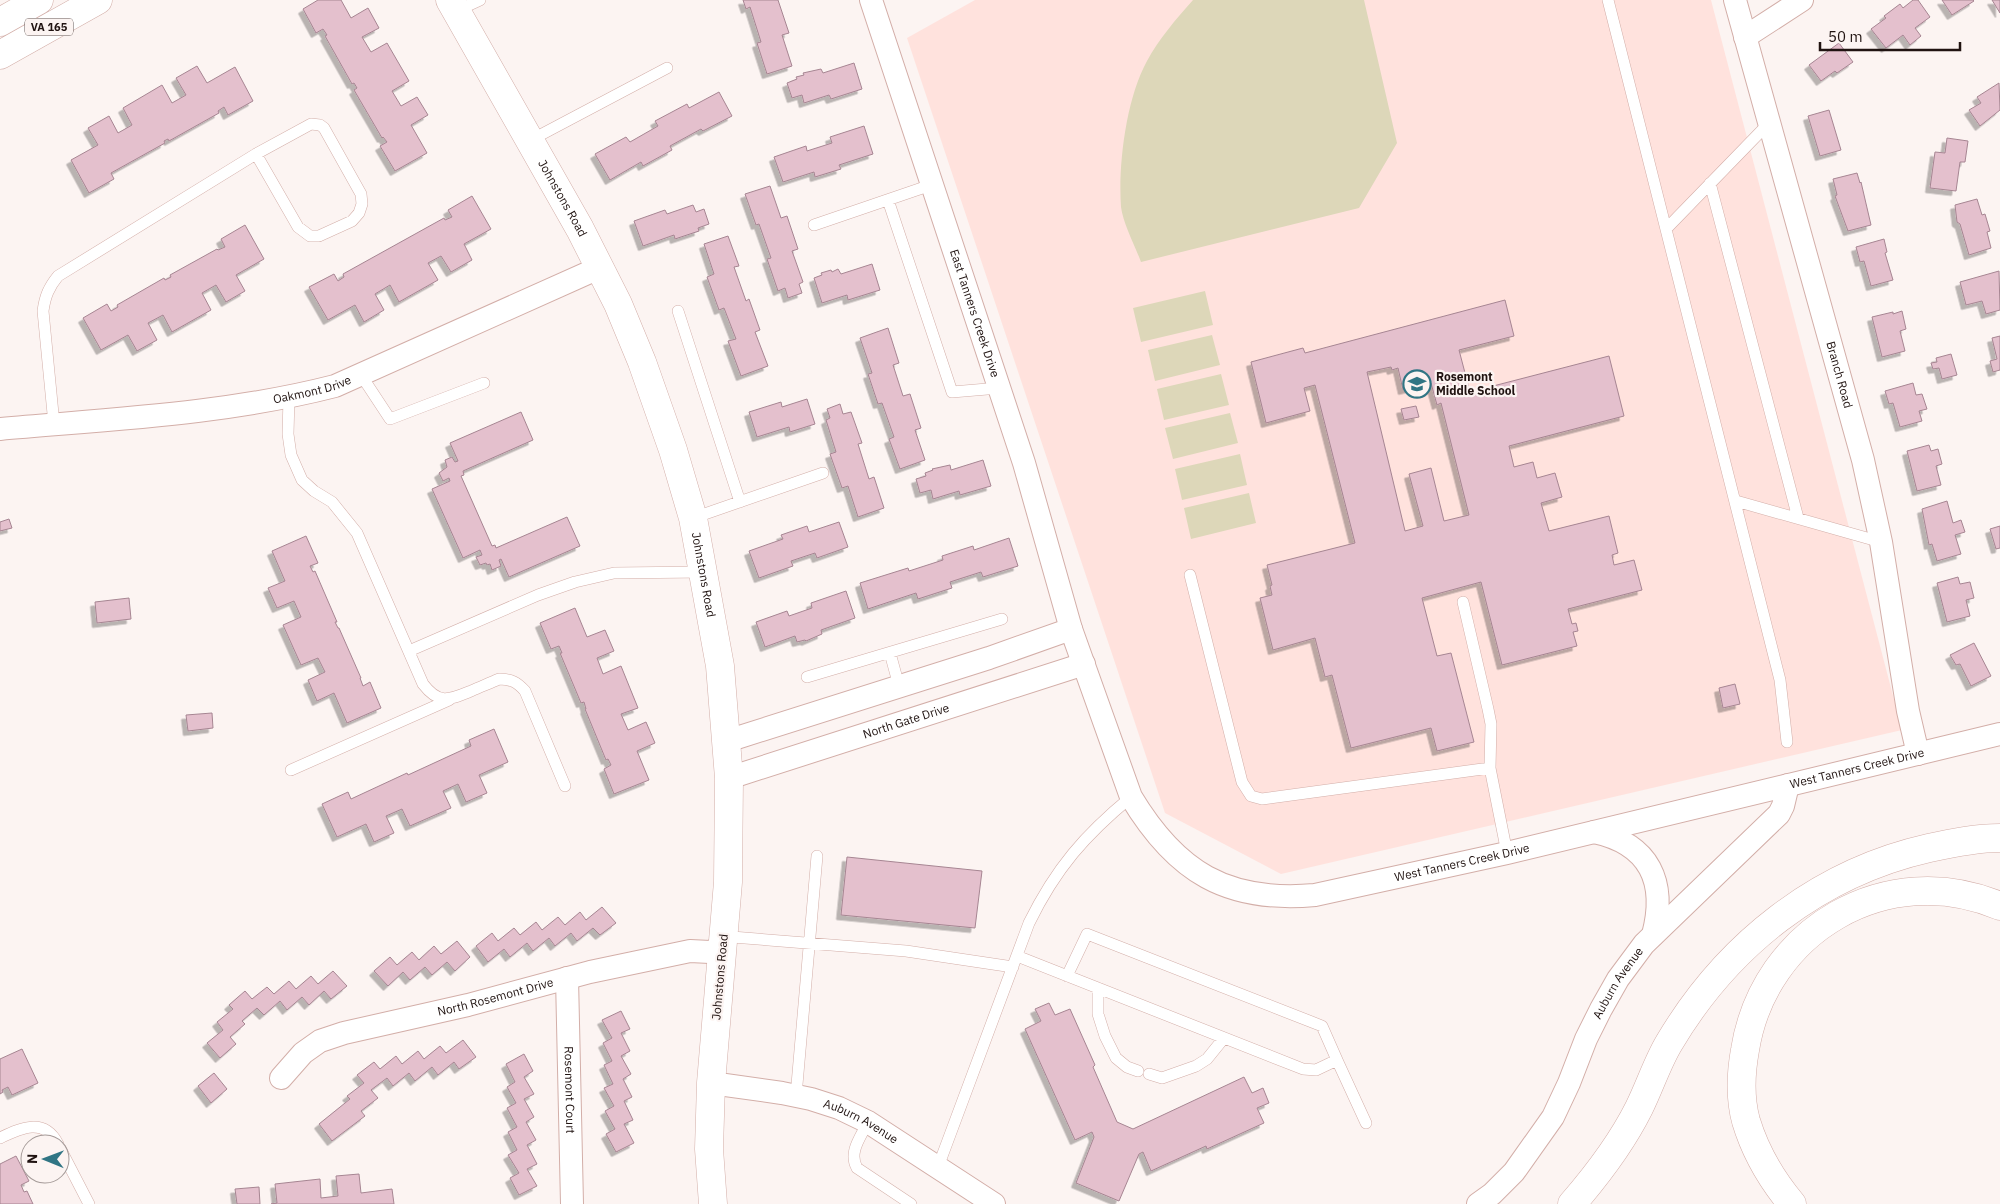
<svg xmlns="http://www.w3.org/2000/svg" width="2000" height="1204" font-family="'IBM Plex Sans',sans-serif">
<defs>
<filter id="shadow"><feDropShadow dx="-4.5" dy="4.5" stdDeviation="0" flood-color="#0004"/></filter>
</defs>
<rect width="100%" height="100%" fill="#fcf4f2"/>
<path fill="#ffe2dd" d="M975,0H1711L1902,730L1281,874L1165,813L907,38Z"/>
<path fill="#ddd7b9" d="M1193,0H1364L1397,143L1359,208L1141,262C1135,246 1123,223 1121,207C1118,165 1126,99 1147,61C1159,39 1176,19 1193,0Z
M1205,291L1213,325L1141,342L1133,308Z
M1212,335L1220,365L1155,381L1148,350Z
M1221,374L1229,405L1164,420L1157,389Z
M1230,413L1238,443L1173,459L1165,428Z
M1240,454L1247,485L1182,500L1175,469Z
M1249,493L1256,523L1191,539L1184,508Z"/>
<path fill="#e4c0cd" stroke="#a68592" fill-rule="evenodd" filter="url(#shadow)" d="M318,0H341L351,18L368,8L379,28L362,37L371,52L387,43L409,81L392,91L401,106L417,97L428,115L411,125L427,153L395,171L380,146L387,142L383,137L382,138L354,90L357,88L354,83L352,84L325,36L327,35L323,29L316,33L303,9Z
M743,0H778L789,33L782,35L792,66L767,74L757,43L761,42L750,7L746,9Z
M1913,0H1918L1930,17L1915,28L1921,36L1910,45L1903,35L1886,48L1871,29L1886,18L1884,16L1900,4L1903,8Z
M1942,0H1973L1974,1L1952,15Z
M1992,0H2000V13Z
M1839,43L1853,62L1837,73L1835,71L1821,81L1809,65Z
M854,63L862,89L831,99L829,95L804,103L802,95L792,98L787,83L797,79L796,77L804,75L803,73L821,69L823,73Z
M197,66L207,83L235,67L253,101L228,115L224,107L218,111L219,113L169,141L168,139L164,141L165,143L111,173L114,179L89,193L71,160L98,145L88,128L109,116L118,133L132,125L123,108L162,85L172,103L186,95L176,78Z
M1999,83L2000,110L1980,126L1969,110L1981,103L1977,97Z
M719,92L732,116L703,131L701,129L670,146L672,150L643,166L641,162L610,180L595,154L626,137L630,142L658,126L655,121L687,104L689,108Z
M1829,110L1841,150L1820,156L1808,116Z
M864,126L873,154L839,165L841,169L815,177L814,172L783,182L774,157L806,146L807,151L832,143L830,137Z
M1947,138L1968,141L1965,162H1960L1956,191L1930,188L1935,152L1945,153Z
M1857,173L1860,183L1861,182L1871,225L1848,231L1835,196L1837,195L1833,179Z
M770,186L781,218L787,216L798,249L792,251L803,282L799,284L802,293L788,298L785,288L778,291L767,259L771,258L759,224L756,225L745,194Z
M472,196L491,229L464,244L472,260L451,272L441,256L428,263L438,280L399,302L390,285L375,294L384,310L364,322L355,305L328,320L309,287L334,274L338,281L344,277L343,274L444,218L445,220L452,217L448,210Z
M1977,199L1982,215L1985,214L1990,231L1987,232L1991,248L1969,255L1960,224L1957,222L1955,205Z
M693,205L696,212L704,209L709,224L698,228L699,231L675,239L674,235L643,246L634,221L665,210L667,214Z
M245,225L264,259L236,275L245,291L226,302L216,285L202,293L211,310L172,332L163,315L148,323L157,340L137,351L128,335L101,350L83,318L107,304L111,311L118,307L117,305L164,278L165,280L171,277L170,275L217,249L218,250L225,247L221,239Z
M728,236L739,266L734,267L746,301L749,299L760,330L755,332L768,366L741,376L728,341L736,339L724,308L719,310L707,277L714,274L704,244Z
M1884,239L1887,252L1885,253L1893,280L1871,286L1864,261L1860,262L1856,247Z
M872,264L880,290L848,300L847,295L822,303L814,278L822,275L821,273L831,270L832,272L838,269L841,274Z
M1999,271L2000,310L1986,314L1982,301L1966,305L1960,282Z
M1505,300L1514,336L1459,350L1470,392L1609,356L1624,416L1509,446L1514,467L1533,462L1537,478L1555,473L1562,497L1541,503L1549,531L1609,516L1618,553L1612,555L1614,565L1634,560L1642,590L1568,609L1572,624L1576,623L1578,631L1573,632L1577,646L1502,665L1481,582L1422,598L1437,656L1451,653L1474,742L1437,751L1431,728L1351,748L1332,675L1325,677L1315,638L1273,650L1260,598L1272,595L1270,586L1272,585L1267,565L1355,543L1315,385L1304,388L1310,411L1266,423L1251,362L1303,348L1305,353ZM1391,367L1392,370L1398,368L1403,390L1431,383L1437,405L1441,403L1469,515L1444,521L1431,468L1409,474L1423,526L1405,531L1367,372Z
M1902,311L1906,329L1900,331L1905,351L1882,357L1872,317L1893,312V314Z
M888,328L899,363L893,365L903,396L910,394L921,428L915,430L925,460L900,469L889,439L894,437L882,403L878,404L868,374L872,373L860,338Z
M2000,336V370L1993,372L1990,361L1997,359L1992,338Z
M1951,354L1957,375L1942,379L1939,368L1933,369L1931,363L1937,362L1936,358Z
M1913,383L1916,395L1922,394L1927,409L1919,411L1922,421L1900,427L1893,403L1889,404L1885,391Z
M807,399L815,424L790,432L789,427L757,437L749,412L781,402L782,407Z
M840,404L843,414L851,412L862,443L858,444L869,479L874,477L884,508L858,517L848,486L842,488L830,454L836,452L826,420L830,418L827,409Z
M1416,406L1419,417L1404,420L1401,409Z
M521,412L533,440L463,471L464,475L461,476L492,546L495,545L496,548L567,517L580,546L509,577L501,559L499,560L501,566L492,570L490,564L487,565L486,563L480,565L476,557L482,555L480,550L463,558L432,489L450,481L449,478L443,481L439,473L447,467L445,460L452,457L455,462L458,461L450,443Z
M1929,445L1931,451L1938,449L1942,464L1936,466L1941,485L1917,491L1907,451Z
M983,460L991,486L960,495L959,491L933,499L931,490L920,493L916,479L926,476L925,473L933,470L932,469L950,465L951,470Z
M1947,501L1953,523L1961,520L1965,532L1955,535L1961,554L1937,561L1932,544L1929,545L1922,509Z
M9,519L12,528L0,531V522Z
M839,522L848,547L817,558L815,553L791,561L793,566L759,578L749,551L783,539L781,535L807,526L809,532Z
M2000,526V548L1996,549L1990,529Z
M306,536L318,563L310,566L313,572L315,571L337,622H335L338,628H339L361,678H360L363,686L370,682L381,708L347,723L334,693L317,701L308,680L325,672L318,658L301,665L283,625L301,617L294,601L277,608L268,588L285,581L272,551Z
M1009,538L1018,566L983,577L981,572L950,582L952,588L918,599L916,593L868,609L860,583L908,568L909,571L943,560L942,556L973,546L974,550Z
M1958,577L1960,584L1970,582L1974,598L1966,600L1970,616L1947,622L1937,583Z
M846,591L855,618L821,630L822,634L806,641L805,640L797,642L795,636L765,647L756,622L787,611L789,616L812,608L811,603Z
M129,598L131,619L97,623L95,602Z
M575,608L587,637L605,630L614,651L597,658L603,674L621,666L638,708L621,714L628,730L646,722L655,743L637,751L649,780L614,794L604,769L611,765L608,759L606,760L585,709H586L584,702L581,703L560,653H562L559,646L551,649L540,623Z
M1974,643L1991,676L1971,686L1960,664L1956,665L1950,655Z
M1735,684L1740,704L1723,708L1719,688Z
M212,713L213,728L188,731L186,715Z
M494,729L508,762L479,775L487,793L466,802L458,784L443,791L451,808L410,826L402,809L386,816L394,833L374,842L366,824L337,837L322,804L348,792L351,799L407,773L408,775L471,746L469,740Z
M847,857L982,871L975,928L841,915Z
M602,907L616,923L600,935L593,928L577,941L571,933L555,946L549,938L533,951L527,943L510,957L504,949L488,962L476,946L492,933L498,941L514,928L520,935L536,922L542,930L558,917L565,925L580,912L586,920Z
M457,941L470,957L455,971L447,962L432,975L425,967L410,980L403,972L388,986L374,971L390,957L397,965L412,952L419,960L434,946L441,954Z
M333,971L347,986L331,999L324,991L309,1005L302,997L287,1010L280,1001L264,1015L257,1008L242,1021L245,1024L230,1037L236,1044L220,1058L207,1043L223,1030L217,1022L233,1009L229,1005L245,991L252,999L267,987L274,994L289,981L296,989L311,976L318,984Z
M1049,1003L1055,1015L1070,1009L1095,1065L1093,1067L1117,1122L1133,1129L1244,1077L1252,1093L1263,1088L1269,1103L1257,1108L1264,1123L1207,1149L1206,1146L1151,1171L1143,1152L1139,1154L1119,1201L1076,1183L1094,1137L1092,1132L1075,1140L1025,1029L1041,1021L1035,1009Z
M621,1011L630,1029L621,1033L630,1051L621,1056L631,1074L623,1079L632,1097L624,1101L633,1120L624,1124L634,1143L616,1152L606,1134L615,1129L605,1111L614,1106L604,1088L613,1084L604,1065L612,1061L603,1043L612,1038L602,1020Z
M463,1040L476,1057L459,1069L454,1062L438,1075L432,1067L415,1081L409,1073L393,1086L387,1078L371,1090L378,1098L361,1111L365,1116L332,1141L319,1124L350,1099L347,1096L364,1083L357,1075L374,1062L380,1069L396,1056L402,1064L418,1051L424,1059L440,1046L446,1053Z
M22,1049L38,1083L12,1095L8,1087L2,1090L3,1092L0,1094V1059Z
M524,1054L533,1071L524,1077L534,1094L524,1099L534,1117L526,1122L536,1140L527,1145L537,1164L527,1169L537,1186L519,1195L510,1178L519,1173L508,1155L517,1150L508,1132L517,1127L507,1108L516,1103L507,1087L515,1082L506,1064Z
M214,1073L227,1089L211,1103L198,1086Z
M16,1156L29,1181L21,1185L24,1192L27,1191L33,1204H0V1164Z
M359,1174L361,1193L392,1189L394,1204H271L277,1203L275,1184L320,1179L321,1198L338,1196L336,1176Z
M259,1187L260,1204H237L235,1189Z"/>
<g fill="none" stroke-linecap="round" stroke-linejoin="round">
<g stroke="#d3aea8" stroke-width="12">
<path id="lane" d="M1608,0L1780,680L1787,742
M456,11L480,0
M311,124L320,125L324,128L361,194L362,204L359,213L352,221L319,236H310L298,227L256,154Z
M529,141L667,68
M1710,183L1798,518
M888,200L952,392L999,388
M814,225L931,185
M1667,228L1769,123
M678,311L740,502
M361,375L390,419L484,383
M289,398L288,434L291,455L302,480L314,491L332,502L357,533L423,684C439,705 449,700 471,691C480,687 490,683 499,679C511,679 517,682 525,691L565,786
M54,424L43,311C45,296 49,287 58,276L256,154
M1736,501L1881,542
M693,518L823,473
M1190,575L1242,782L1251,796L1262,799L1490,768
M1463,602L1488,709L1491,724L1490,768L1507,853
M409,651L538,595L575,582L614,573L702,572
M890,653L899,686
M807,677L1002,619
M291,770L449,700
M726,943L732,937L906,951L1013,967
M1017,956L1303,1069L1316,1070L1337,1060L1322,1026L1087,934L1067,976
M1098,988V1014L1105,1036L1116,1058L1127,1067L1138,1071
M1337,1060L1366,1123
M1149,1074L1162,1078L1196,1066L1207,1059L1224,1038
M796,1096L817,856
M868,1122C861,1137 848,1152 857,1168L911,1204
M0,1138C21,1128 44,1117 58,1144
M60,1148L89,1204
M938,1167L1029,923C1056,868 1085,835 1131,797"/>
</g>
<g stroke="#d3aea8" stroke-width="24">
<g id="street">
<path id="s1" d="M871,0L1024,463L1071,629L1131,797C1176,872 1227,903 1315,895L1507,853L2000,734"/>
<path id="s2" d="M1735,0L1863,460L1881,542L1908,711L1918,754"/>
<path d="M1745,37L1802,0"/>
<path id="s3" d="M0,429C112,419 226,414 335,386L601,267"/>
<path d="M727,741L989,658L1071,629"/>
<path id="s4" d="M729,778L1084,664"/>
<path d="M1594,832C1650,844 1667,882 1653,935"/>
<path id="s5" d="M567,978L572,1204"/>
<path id="s6" d="M281,1078L303,1053L320,1041L344,1033L468,1005L590,972L690,951L710,952L723,947"/>
<path id="s7" d="M711,1083L782,1093L811,1099L839,1108L868,1122L994,1204"/>
<path id="s8" d="M1478,1204L1492,1194L1514,1172L1553,1117L1569,1083L1586,1039L1601,1009L1618,979L1644,944L1779,814L1783,806L1788,785"/>
</g>
</g>
<g stroke="#d3aea8" stroke-width="29">
<g id="secondary">
<path id="s9" d="M450,0L580,229L618,304L642,362L673,450L693,518L720,666L729,778L728,882L711,1083L709,1149L713,1204"/>
</g>
</g>
<g stroke="#d3aea8" stroke-width="29">
<path id="primary" d="M0,22L39,0
M0,55L98,0"/>
</g>
<g stroke="#d3aea8" stroke-width="29">
<path id="highway" d="M1572,1204C1598,1174 1621,1144 1639,1108C1650,1086 1657,1063 1669,1043C1727,945 1818,873 1929,848C1952,843 1976,838 2000,838
M1792,1204C1772,1180 1755,1151 1746,1121C1740,1099 1741,1072 1745,1050C1764,930 1887,858 2000,906"/>
</g>
<use href="#lane" stroke="#fff" stroke-width="11"/>
<use href="#street" stroke="#fff" stroke-width="22"/>
<use href="#secondary" stroke="#fff" stroke-width="28"/>
<use href="#primary" stroke="#fff" stroke-width="28"/>
<use href="#highway" stroke="#fff" stroke-width="28"/>
</g>
<defs>
<g id="school-ring" transform="scale(1.4375)"><circle r="9.5" fill="#fcf4f2" stroke="#307584" stroke-width="1.5"/><path d="M0-5L7-2L0 1L-7-2ZM-4 1L0 2.5L4 1V4Q0 6-4 4Z" fill="#307584"/></g>
</defs>
<g fill-rule="evenodd">
<use href="#school-ring" x="1417" y="384"/>
</g>
<g text-anchor="middle" stroke-width="4.5" stroke-linejoin="round" paint-order="stroke">
<rect fill="#fcf4f2" stroke="#625654" stroke-width="1" x="25" y="18.5" width="48" height="17" rx="4"/>
<g font-size="11" font-weight="bold" fill="#201311">
<text x="49" y="31">VA 165</text>
</g>
<g font-size="12" fill="#201311" stroke="#fcf4f2">
<text dy="4" stroke="none"><textPath href="#s9" startOffset="228">Johnstons Road</textPath></text>
<text dy="4" stroke="none"><textPath href="#s1" startOffset="330">East Tanners Creek Drive</textPath></text>
<text dy="4" stroke="none"><textPath href="#s2" startOffset="389">Branch Road</textPath></text>
<text dy="4" stroke="none"><textPath href="#s3" startOffset="315">Oakmont Drive</textPath></text>
<text dy="4" stroke="none"><textPath href="#s9" startOffset="632">Johnstons Road</textPath></text>
<text dy="4" stroke="none"><textPath href="#s4" startOffset="186">North Gate Drive</textPath></text>
<text dy="4" stroke="none"><textPath href="#s1" startOffset="1618">West Tanners Creek Drive</textPath></text>
<text dy="4" stroke="none"><textPath href="#s1" startOffset="1212">West Tanners Creek Drive</textPath></text>
<text transform="translate(720 977) rotate(-85)" y="4">Johnstons Road</text>
<text dy="4" stroke="none"><textPath href="#s8" startOffset="265">Auburn Avenue</textPath></text>
<text dy="4" stroke="none"><textPath href="#s6" startOffset="235">North Rosemont Drive</textPath></text>
<text dy="4" stroke="none"><textPath href="#s5" startOffset="112">Rosemont Court</textPath></text>
<text dy="4" stroke="none"><textPath href="#s7" startOffset="156">Auburn Avenue</textPath></text>
</g>
<g font-size="12" font-weight="bold" fill="#201311" stroke="#fcf4f2" text-anchor="start">
<text x="1436" y="381">Rosemont<tspan x="1436" dy="14">Middle School</tspan></text>
</g>
</g>
<g transform="translate(45 1159) rotate(271)"><circle r="24" fill="#fcf4f2" stroke="#a49a98"/>
<path d="M0-4L9 19L0 12L-9 19Z" fill="#307584"/>
<text y="-8" font-size="14" font-weight="bold" text-anchor="middle" fill="#201311">N</text>
</g>
<path d="M1820 42v8h140v-8" fill="none" stroke="#201311" stroke-width="2.5"/>
<text x="1828" y="42" font-size="15" fill="#201311" stroke="#fcf4f2" stroke-width="4" paint-order="stroke">50 m</text>
</svg>
